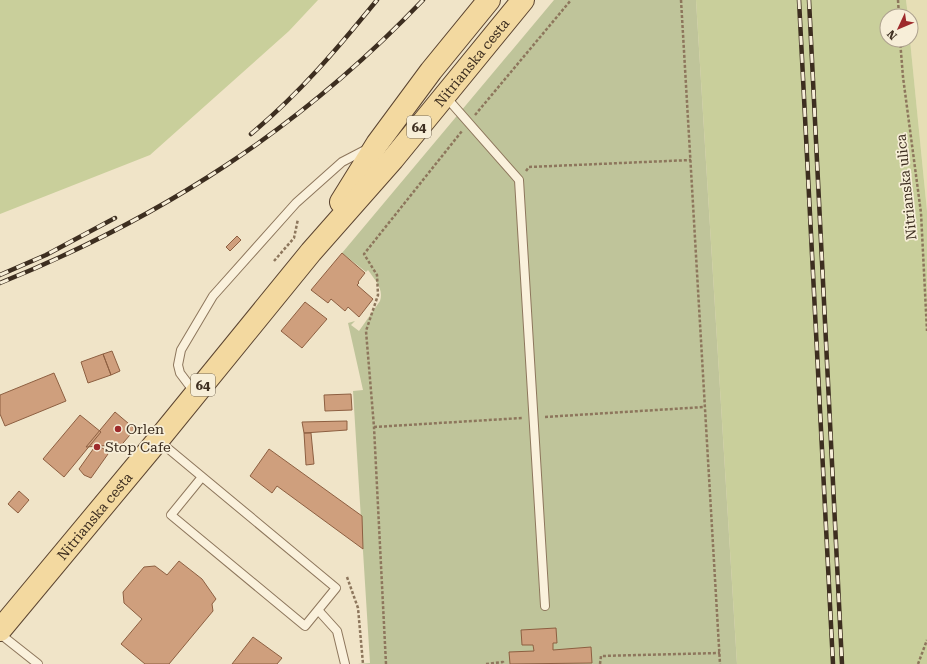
<svg xmlns="http://www.w3.org/2000/svg" width="927" height="664" font-family="'Roboto Serif',serif">
<rect width="100%" height="100%" fill="#f0e4c8"/>
<path fill="#e6deb5" d="M906,0H927V211L910,40L911,16H908Z"/>
<path fill="#c9cf9b" d="M0,0H318L289,31L150,155L0,214Z
M696,0H906L908,16H887V40H910L927,211V664H737Z"/>
<path fill="#bfc49a" d="M554,0H696L737,664H358L370,663L353,391L363,390L348,323L355,321L351,325L359,331L380,301C384,289 375,280 368,270L366,272L342,253Z"/>
<path fill="#cf9f7d" stroke="#8d5f41" d="M237,236L241,240L230,251L226,247Z
M342,253L365,273L358,282L359,283L357,285L373,299L359,317L348,307L345,311L331,299L328,303L311,290Z
M305,302L327,319L302,348L281,331Z
M112,351L120,371L111,375L103,354Z
M103,354L111,375L88,383L81,362Z
M54,373L66,401L5,426L0,414V395Z
M351,394L352,410L325,411L324,395Z
M115,412L135,429L118,449L113,445L86,447Z
M80,415L101,432L64,477L43,459Z
M347,421V430L304,433L302,422Z
M304,433H311L314,464L306,465Z
M96,445L104,449L108,454L91,478L84,475L79,469Z
M269,449L362,516L363,549L277,486L272,493L250,476Z
M19,491L29,500L18,513L8,504Z
M179,561L202,579L216,599L212,604L213,611L169,664H145L121,644L142,619L124,603L123,592L144,567L155,566L167,575Z
M556,628L557,643H553V650L591,647L592,663L510,664L509,652L534,651L533,645H522L521,630Z
M253,637L282,658L277,664H232Z"/>
<g fill="none" stroke-linecap="round" stroke-linejoin="round">
<g stroke="#8d765c" stroke-width="10">
<path id="service" d="M446,97L519,180L545,606
M195,393L180,373L178,365L181,350L213,296L296,203L342,162L367,149
M159,441L336,588L305,626L171,515L202,477
M318,610L337,631L345,664
M0,634L38,664"/>
</g>
<g stroke="#5b4430" stroke-width="24">
<g id="primary">
<path d="M341,202L377,144L431,71L489,0"/>
<path id="s1" d="M0,630L158,440L311,252L393,159L523,0"/>
</g>
</g>
<path stroke="#8d765c" stroke-width="2.5" stroke-dasharray="3 2" stroke-linecap="butt" d="M681,0L720,664
M898,0L899,16
M900,40L903,77L921,213L927,331
M475,115L571,0
M526,171L529,167L691,160
M274,261L294,238L298,219
M545,417L704,407
M374,427L522,418
M347,577L358,608L363,664
M386,664L374,427L366,331L378,295L377,275L364,254L462,131
M486,664L503,662L504,664
M600,664L601,656L720,653
M918,664L927,640"/>
<use href="#service" stroke="#faf1dc" stroke-width="8"/>
<use href="#primary" stroke="#f3d9a0" stroke-width="22"/>
<g stroke="#3d2e20" stroke-width="4.5">
<path id="rail" d="M799,0L833,664
M809,0L842,664
M251,134C300,93 337,49 377,0
M0,275L46,255L115,218
M0,283C163,217 301,128 423,0"/>
</g>
<use href="#rail" stroke="#f7eed8" stroke-width="3" stroke-dasharray="9" stroke-linecap="butt"/>
</g>
<g fill="#9e2a2b" stroke="#f7eed8" stroke-width="1.5">
<circle cx="118" cy="429" r="4"/>
<circle cx="97" cy="447" r="4"/>
</g>
<g text-anchor="middle" stroke-width="3.5" stroke-linejoin="round" paint-order="stroke">
<g fill="#f7eed8" stroke="#756857" stroke-width="1">
<rect x="407" y="116" width="24" height="22" rx="3"/>
<rect x="191" y="374" width="24" height="22" rx="3"/>
</g>
<g font-size="13" font-weight="bold" fill="#3d2e20">
<text x="419" y="132">64</text>
<text x="203" y="390">64</text>
</g>
<g font-size="14" fill="#3d2e20" stroke="#f7eed8">
<text dy="5" stroke="none"><textPath href="#s1" startOffset="738">Nitrianska cesta</textPath></text>
<text transform="translate(906 187) rotate(-96)" y="5">Nitrianska ulica</text>
<text dy="5" stroke="none"><textPath href="#s1" startOffset="148">Nitrianska cesta</textPath></text>
</g>
<g font-size="14" fill="#3d2e20" stroke="#f7eed8" text-anchor="start">
<text x="126" y="434">Orlen</text>
<text x="105" y="452">Stop Cafe</text>
</g>
</g>
<g transform="translate(899 28) rotate(226)"><circle r="19" fill="#f7eed8" stroke="#ada18e"/>
<path d="M0-3L7 15L0 10L-7 15Z" fill="#9e2a2b"/>
<text y="-6" font-size="11" font-weight="bold" text-anchor="middle" fill="#3d2e20">N</text>
</g>
</svg>
